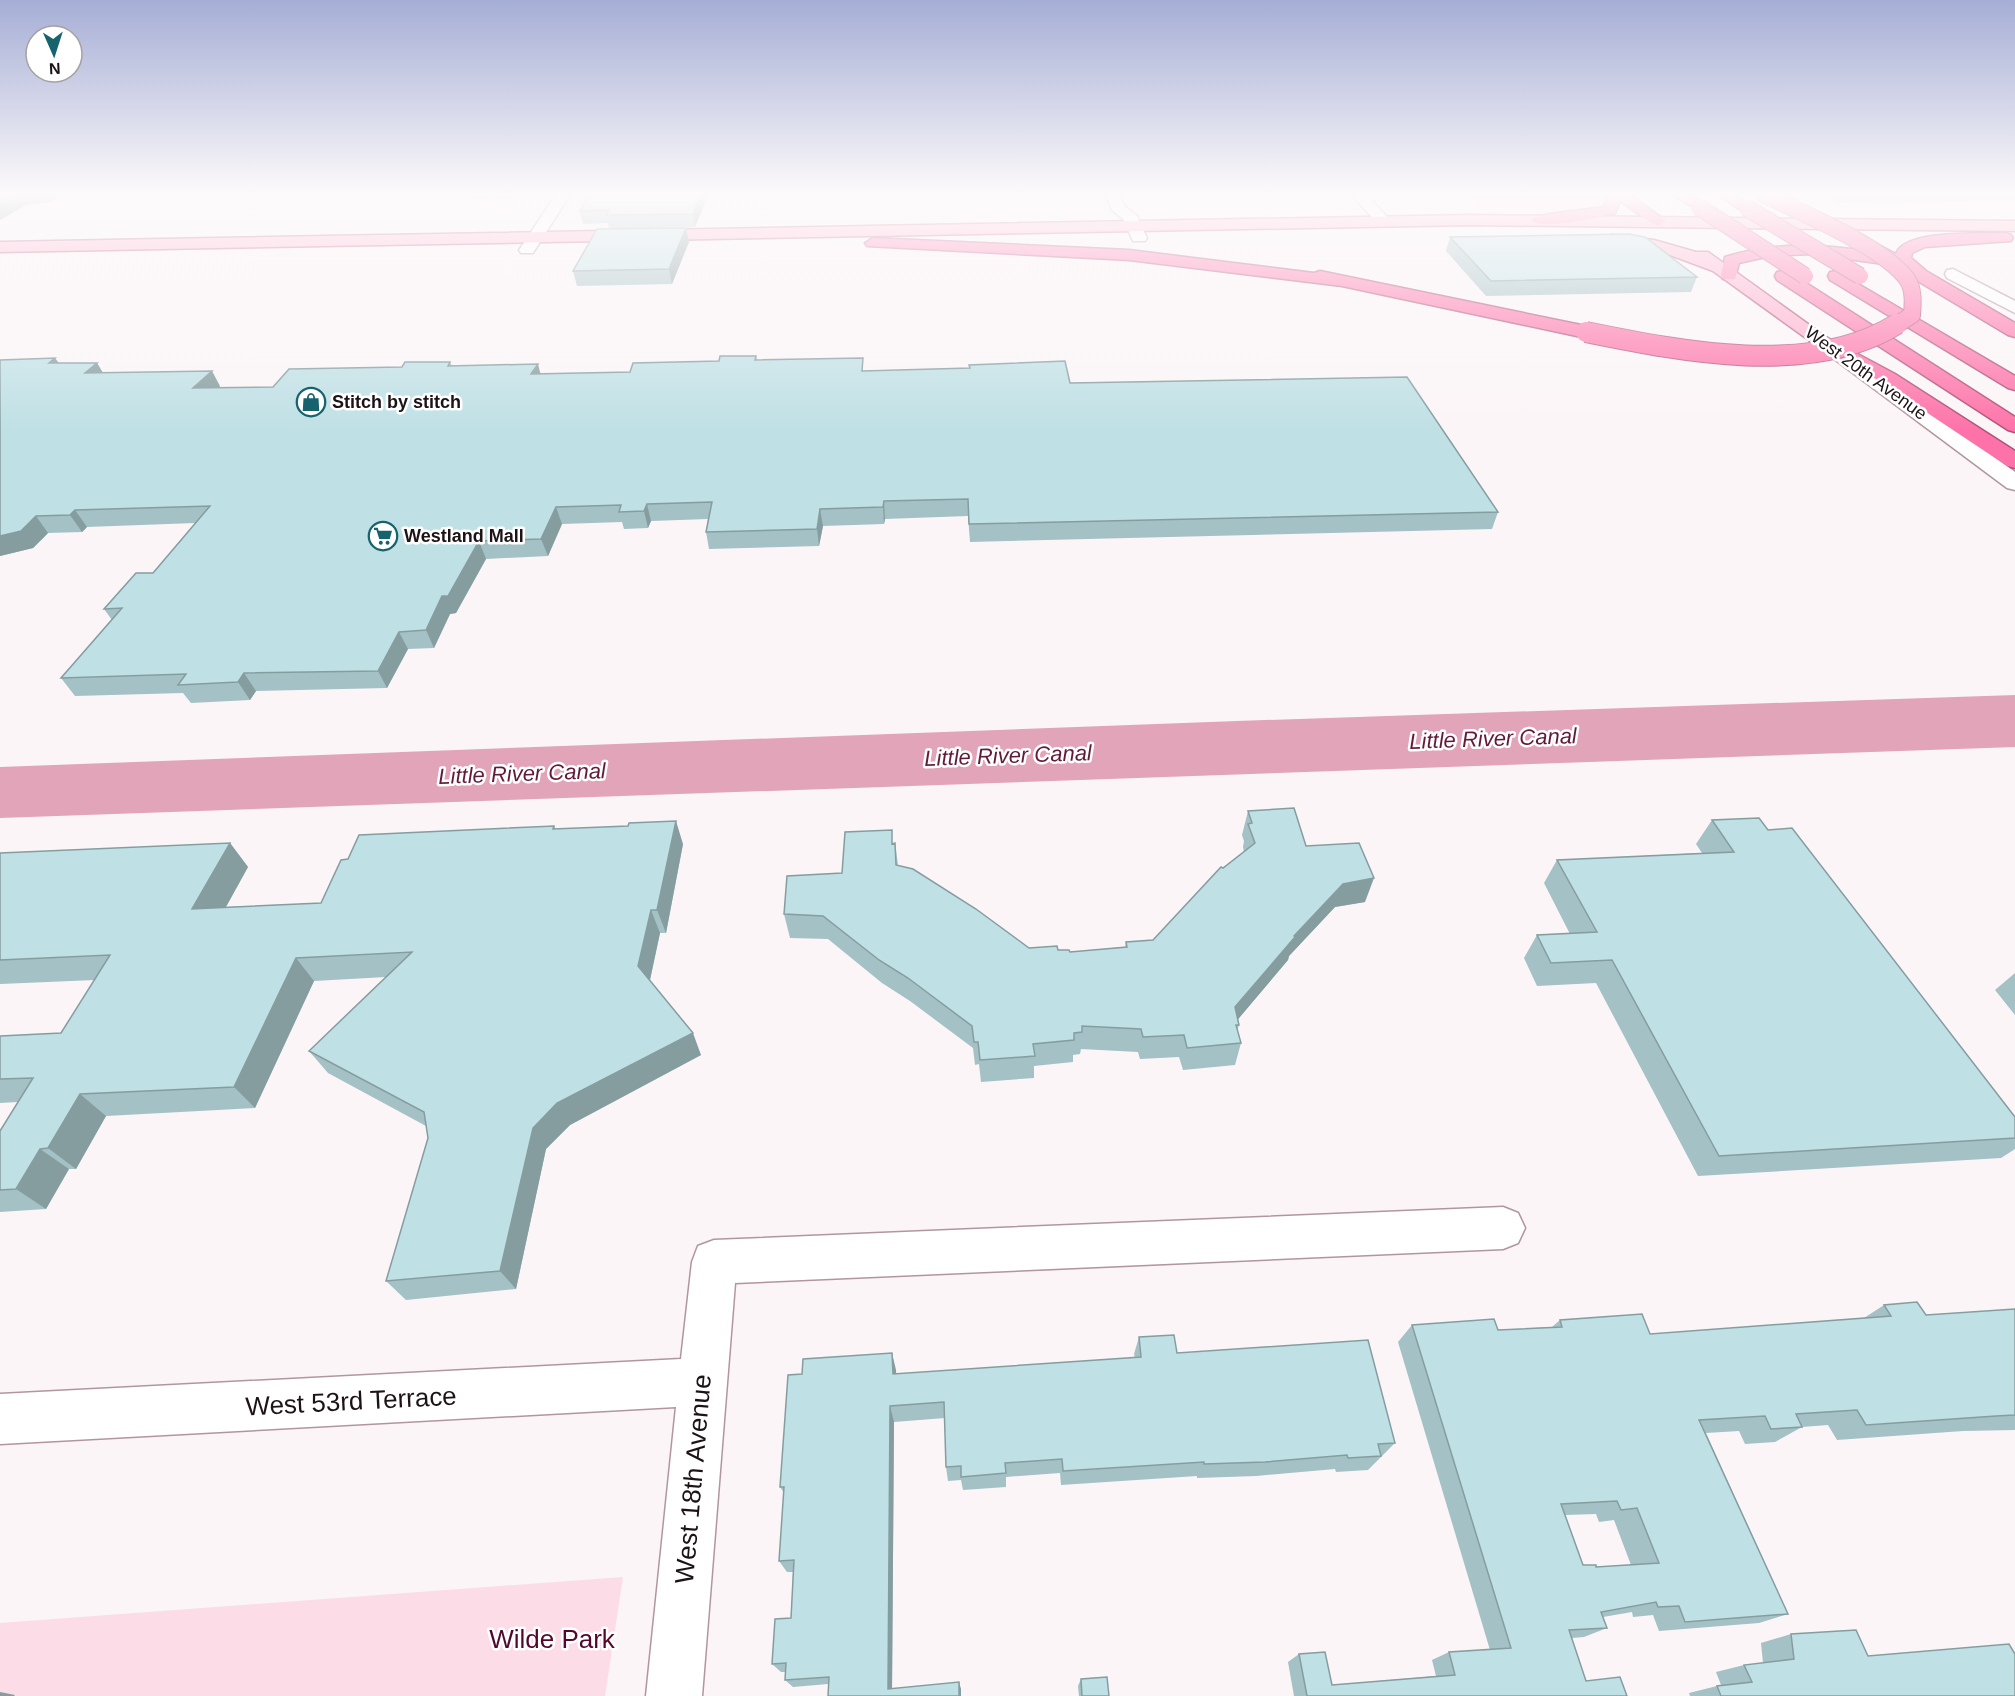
<svg xmlns="http://www.w3.org/2000/svg" width="2015" height="1696" font-family="Helvetica,sans-serif">
<rect width="100%" height="100%" fill="#fbf5f7"/>
<path fill="#fcdce6" d="M1463,193H1599L1605,202C1582,220 1515,213 1484,213Z
M623,1577L605,1696H0V1623Z"/>
<path fill="#e2a4b8" d="M2015,695V747L0,818V767L1237,721Z"/>
<g fill="none" stroke-linecap="round" stroke-linejoin="round">
<g stroke="#b2969f" stroke-width="3">
<path id="minor" d="M557,193H571L533,253H521L519,250Z
M1105,193H1119L1125,207L1137,216L1147,238L1145,241H1133L1123,219L1112,210Z
M1350,193H1365L1388,218L1391,221L1388,224H1378Z
M1953,269L2015,301V313L1947,278L1945,274L1947,270Z
M1833,343L1840,345L2015,472V490L2007,488L1826,353L1824,349L1826,345Z
M1503,1207L1518,1213L1525,1228L1518,1243L1503,1249L735,1283L702,1696H646L676,1407L0,1444V1394L681,1359L692,1262L698,1246L714,1240Z"/>
</g>
<g stroke="#af5176" stroke-width="3">
<path id="major" d="M1469,215L2015,221V231L1469,225L0,252V242Z
M1612,235L1654,240L1696,252H1708L1833,342L1831,346H1817L1713,271L1662,252L1606,243L1604,240Z"/>
</g>
<g stroke="#af5176" stroke-width="3">
<path id="highway" d="M1607,193H1628L1666,221L1658,226L1653,224L1620,201L1615,213C1600,217 1541,231 1531,220C1537,213 1590,210 1604,207Z
M1670,193H1688L1706,207L1699,211Z
M1716,193H1734L1754,208L1752,211H1742Z
M2005,233L2011,235L2013,238L2011,241L1925,247L1912,253L1911,258L1926,271L2015,323V337L2008,335L1891,265L1811,254L1770,256L1739,263L1735,279H1723L1721,275L1725,257C1773,242 1819,244 1868,251L1861,245L1869,240L1896,254C1904,229 1982,234 2005,233Z
M873,238L1129,250L1314,273L1320,271L1586,326L1593,328L1595,332L1593,336L1586,338L1342,286L1129,260L867,246L865,243Z
M1783,271L1789,272L2015,417V432L2008,430L1777,280L1775,276L1777,272Z
M1836,271L2015,376V390L2008,388L1830,280L1828,276L1830,272Z
M1824,336L1895,374L2015,451V468L2007,466L1881,382L1817,346L1815,342L1817,338Z"/>
</g>
<use href="#minor" fill="#fff" fill-rule="evenodd"/>
<use href="#major" fill="#feabcb" fill-rule="evenodd"/>
<use href="#highway" fill="#fd73a9" fill-rule="evenodd"/>
<g stroke="#af5176" stroke-width="18" stroke-linecap="butt">
<path id="highway-bridge-far1" d="M1761,193C1798,211 1884,247 1907,279C1914,289 1913,303 1912,315L1895,326
M1699,207L1805,276
M1747,208L1860,276"/>
</g>
<g stroke="#af5176" stroke-width="22" stroke-linecap="butt">
<path id="highway-bridge" d="M1586,332C1680,351 1811,378 1897,324"/>
</g>
<use href="#highway-bridge-far1" stroke="#fd73a9" stroke-width="16"/>
<use href="#highway-bridge" stroke="#fd73a9" stroke-width="20"/>
</g>
<path fill="#a4c1c5" fill-rule="evenodd" d="M471,193H523L520,197L473,198Z
M590,193H705L706,200L695,227L609,229L608,223L583,224L580,211Z
M1821,193H2015V200L1838,203Z
M1450,237L1697,277L1691,292L1486,296L1446,251Z
M689,242L672,284L577,286L573,271Z
M756,356L757,360L864,371L1070,383L1498,512L1492,529L970,542L968,516L885,519L884,524L823,526L819,546L709,549L706,532L708,519L651,521L648,528L624,529L622,522L562,524L548,556L486,559L456,613L450,614L434,648L408,649L387,688L256,691L250,700L191,703L183,693L75,696L61,678L112,620L104,609L153,573L195,523L87,527L82,532L48,533L33,548L0,556V360L55,358L59,363H97L103,373L220,386L218,388L273,387L402,367L450,362L452,366L541,374L630,372Z
M1248,811L1306,846L1365,902L1335,907L1289,956L1288,960L1238,1019L1239,1025L1237,1031L1241,1043L1235,1065L1183,1070L1179,1057L1140,1059L1138,1052L1081,1049L1080,1054L1073,1055V1062L1034,1066V1078L981,1082L979,1064L975,1065L973,1048L910,1001L882,983L828,939L790,938L784,914L842,873L893,844L895,843L898,865L1029,948L1070,952L1125,947L1126,942L1153,940L1223,868L1244,852L1243,847L1244,841L1242,835Z
M1712,820L1768,830L2015,1117V1149L2001,1158L1698,1176L1596,983L1537,986L1524,958L1537,935L1570,934L1544,883L1557,860L1702,853L1696,844Z
M554,826L556,829L683,844L666,933H660L650,980L701,1055L570,1125L546,1149L516,1289L406,1300L386,1281L428,1138L426,1126L328,1073L309,1051L386,977L314,981L255,1108L106,1116L76,1169H69L46,1209L0,1212V1131L18,1102L0,1103V1036L61,1033L95,980L0,984V853L230,843L248,867L226,907L321,903L348,859Z
M2015,973V1015L1995,990Z
M1884,1305L1926,1315L2015,1309V1430L1963,1431L1837,1440L1828,1425L1802,1427L1775,1442L1745,1444L1739,1431L1706,1433L1788,1614L1759,1623L1659,1631L1653,1615L1633,1617L1632,1612L1603,1617L1607,1628L1584,1637L1572,1638L1586,1681L1627,1696H1294L1288,1662L1299,1654L1332,1685L1436,1676L1432,1660L1449,1652L1490,1650L1398,1342L1412,1325L1498,1330L1552,1327L1560,1320L1650,1334L1864,1318ZM1596,1514L1599,1522L1614,1520L1631,1565L1596,1567L1583,1565L1565,1515Z
M1139,1337L1395,1443L1368,1470L1336,1472L1335,1469L1256,1476L1197,1478V1476L1061,1485L1060,1473L1006,1477V1487L963,1490L961,1480L948,1481L946,1467L945,1418L894,1422L892,1688L961,1689V1696H828V1684L793,1687L785,1680V1672H781L772,1664L791,1618L793,1572H787L779,1561L784,1493L780,1487L802,1374L892,1353L896,1374L1135,1358L1134,1354Z
M1791,1634L1868,1656L2015,1696H1690L1689,1693L1721,1685L1716,1672L1744,1665L1763,1663L1761,1643Z
M1081,1679L1109,1696H1079L1078,1686Z"/>
<path fill="#869da0" d="M19,193H65L51,202L26,205L0,220V204Z
M701,193H705L706,200L695,227L693,214Z
M686,228L689,242L672,284L669,269Z
M55,358L65,374L49,363Z
M97,363L106,378L85,373Z
M538,364L542,380L531,374Z
M212,371L220,386L202,404L193,388Z
M884,501L885,519L884,524L883,507Z
M647,504L651,521L648,528L644,511Z
M556,507L562,524L548,556L541,539Z
M820,509L823,526L819,546L817,529Z
M75,510L87,527L82,532L70,515Z
M36,516L48,533L33,548L0,556V536Z
M479,541L486,559L456,613L450,614L434,648L426,630L442,596Z
M399,632L408,649L387,688L378,671Z
M244,673L256,691L250,700L238,682Z
M676,821L683,844L666,933L657,910Z
M230,843L248,867L212,932L192,909Z
M1374,878L1365,902L1335,907L1289,956L1288,960L1229,1030L1235,1007L1294,936L1343,884Z
M651,910L660,933L648,989L638,966Z
M296,958L314,981L255,1108L234,1087Z
M693,1033L701,1055L570,1125L546,1149L516,1289L500,1271L533,1128L557,1103Z
M80,1094L106,1116L76,1169L48,1148Z
M40,1149L69,1169L46,1209L16,1189Z
M892,1353L896,1370L897,1390L893,1374Z
M890,1406L894,1422L892,1696L888,1689Z
M959,1682L961,1689V1696H959Z
M0,1692L15,1695L14,1696H0Z"/>
<path fill="#bfe0e5" stroke="#869da0" stroke-width="1.5" fill-rule="evenodd" d="M0,193H19L0,204Z
M590,193H701L693,214L606,215L609,210L580,211Z
M686,228L669,269L573,271L597,229Z
M1629,234L1645,237L1697,277L1491,281L1450,237Z
M720,356H756L755,360L863,358L862,371L970,368L969,365L1065,361L1070,383L1407,377L1498,512L969,524L968,499L884,501L883,507L820,509L817,529L706,532L712,502L647,504L644,511L619,512L621,505L556,507L541,539L479,541L448,596H442L426,630L399,632L378,671L244,673L238,682L178,685L186,674L61,678L122,608L104,609L136,573H153L210,506L75,510L70,515L36,516L21,531L0,536V360L55,358L49,363H97L85,373L212,371L193,388L273,387L289,369L402,367L405,362H450L448,366L538,364L531,374L630,372L633,363L719,361Z
M1294,808L1306,846L1359,843L1374,878L1343,884L1294,936L1295,937L1235,1007L1239,1025H1236L1241,1043L1187,1048L1184,1035L1143,1037L1141,1029L1082,1026V1032L1074,1033V1040L1033,1044L1035,1056L980,1060L978,1042H974L972,1026L908,978L879,960L823,916L784,914L787,876L842,873L845,832L892,830V844L895,843L896,865L913,869L976,909L1029,948L1057,946L1058,950H1069L1070,952L1127,947L1126,942L1153,940L1221,867L1223,868L1255,843L1248,824L1252,823L1248,811Z
M1759,818L1768,830L1792,828L2015,1117V1138L1719,1156L1612,960L1551,963L1537,935L1597,932L1557,860L1734,852L1712,820Z
M676,821L657,910H651L638,966L693,1033L557,1103L533,1128L500,1271L386,1281L428,1138L424,1112L309,1051L412,952L296,958L234,1087L80,1094L48,1148L40,1149L16,1189L0,1190V1131L33,1078L0,1079V1036L61,1033L110,955L0,960V853L230,843L192,909L321,903L341,860L348,859L359,835L554,826L553,829L628,826L629,823Z
M1917,1302L1926,1315L2015,1309V1415L1996,1416L1866,1425L1857,1410L1796,1414L1802,1427L1771,1429L1765,1416L1699,1420L1788,1614L1685,1622L1679,1606L1658,1607L1656,1602L1601,1612L1607,1628L1569,1630L1586,1681L1620,1677L1627,1696H1307L1299,1654L1325,1652L1332,1685L1455,1675L1449,1652L1511,1648L1412,1325L1494,1319L1498,1330L1562,1327L1560,1320L1642,1314L1650,1334L1891,1316L1884,1305ZM1617,1501L1621,1510L1637,1508L1659,1563L1596,1567V1565H1583L1561,1504Z
M1174,1335L1177,1353L1368,1340L1395,1443L1378,1444L1381,1456L1348,1458L1347,1455L1265,1462L1204,1464V1462L1063,1471L1062,1459L1005,1463L1006,1473L961,1477V1466L946,1467L944,1402L890,1406L888,1689L959,1682V1696H828L829,1677L785,1680L786,1663L772,1664L775,1619L791,1618L794,1560L779,1561L784,1487H780L788,1375L802,1374L803,1359L892,1353L893,1374L1141,1357L1139,1337Z
M1856,1630L1868,1656L2009,1644L2015,1654V1696H1721L1717,1686L1752,1682L1744,1665L1794,1659L1791,1634Z
M1107,1677L1109,1696H1082L1081,1679Z"/>
<linearGradient id="sky" x2="0" y2="1"><stop stop-color="#a5aed5"/><stop offset="0.45" stop-color="#fdfafb"/><stop offset="1" stop-color="#fdfafb" stop-opacity="0"/></linearGradient>
<rect width="2015" height="431" fill="url(#sky)"/>
<defs>
<g id="shop-ring" transform="scale(1.5)"><circle r="9.5" fill="#fff" stroke="#16636d" stroke-width="1.5"/><path d="M-5-2.5h2.3a2.7 3.5 0 0 1 5.4 0H5L5.5 6h-11ZM-1.5-2.5h3a1.5 2.3 0 0 0-3 0Z" fill="#16636d"/></g>
<g id="supermarket-ring" transform="scale(1.5)"><circle r="9.5" fill="#fff" stroke="#16636d" stroke-width="1.5"/><path d="M-6-5.5h2.5l.6 2H6L4.5 2H-2.5L-4.4-4H-6ZM-1.5 3.2a1.3 1.3 0 1 0 .1 0ZM3 3.2a1.3 1.3 0 1 0 .1 0Z" fill="#16636d"/></g>
</defs>
<g fill-rule="evenodd">
<use href="#shop-ring" x="311" y="402"/>
<use href="#supermarket-ring" x="383" y="536"/>
</g>
<g text-anchor="middle" stroke-width="5" stroke-linejoin="round" paint-order="stroke">
<g font-size="18" fill="#1d1317" stroke="#fff">
<text transform="translate(1866 373) rotate(36)" y="6">West 20th Avenue</text>
</g>
<g font-size="18" font-weight="bold" fill="#1d1317" stroke="#fff" text-anchor="start">
<text x="332" y="408">Stitch by stitch</text>
<text x="404" y="542">Westland Mall</text>
</g>
<g font-size="22" font-style="italic" fill="#621a39" stroke="#fff">
<text transform="translate(1493 738) rotate(-2)" y="8">Little River Canal</text>
<text transform="translate(1008 755) rotate(-2)" y="8">Little River Canal</text>
<text transform="translate(522 773) rotate(-2)" y="8">Little River Canal</text>
</g>
<g font-size="26" fill="#1d1317" stroke="#fff">
<text transform="translate(351 1401) rotate(-3)" y="9">West 53rd Terrace</text>
<text transform="translate(693 1479) rotate(-85)" y="9">West 18th Avenue</text>
</g>
<g font-size="26" fill="#51082c" stroke="#fff">
<text x="552" y="1648">Wilde Park</text>
</g>
</g>
<g transform="translate(54 54) rotate(177)"><circle r="28" fill="#ffffff" stroke="#a5a1a2" stroke-width="1.5"/>
<path d="M0-4.5L10 22L0 15L-10 22Z" fill="#16636d"/>
<text y="-9" font-size="16" font-weight="bold" text-anchor="middle" fill="#1d1317">N</text>
</g>
</svg>
